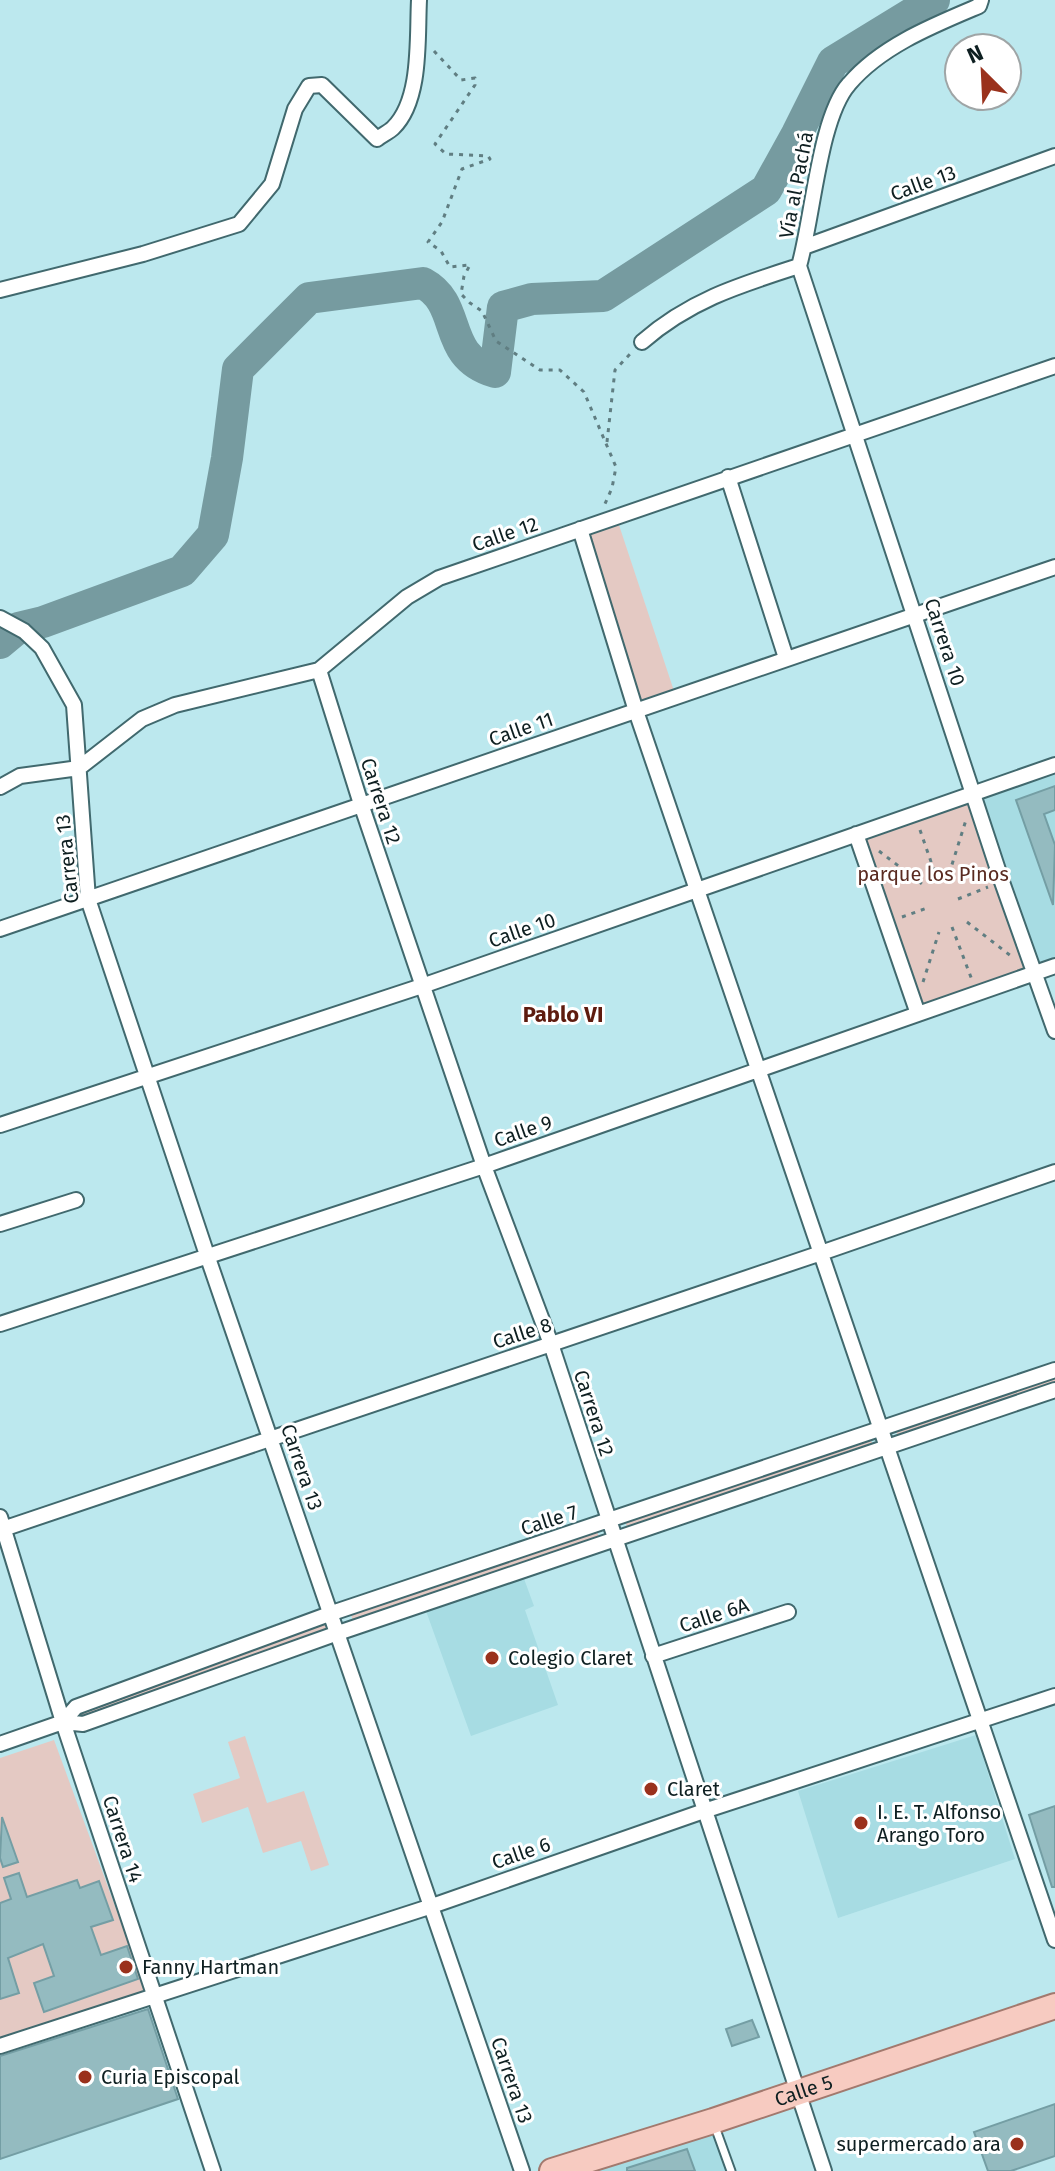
<svg xmlns="http://www.w3.org/2000/svg" width="1055" height="2171" font-family="'Fira Sans',sans-serif">
<rect width="100%" height="100%" fill="#bce8ee"/>
<path fill="#a7dce3" d="M1055,772V961L1038,967L981,797Z
M523,1576L534,1606L525,1610L558,1705L471,1736L426,1611Z
M976,1735L1015,1859L838,1918L798,1791Z
M712,2127L727,2171H581Z"/>
<path fill="#e4c9c3" d="M617,519L674,691L642,702L586,531Z
M968,800L1024,970L920,1006L862,837Z
M1055,1376V1385L898,1438L896,1431Z
M870,1438L873,1445L627,1530L626,1523Z
M597,1531L600,1540L353,1621L350,1612Z
M326,1622L330,1631L80,1718L79,1711Z
M245,1736L267,1803L304,1791L329,1865L311,1871L301,1841L263,1853L248,1807L202,1823L193,1794L240,1778L228,1742Z
M54,1740L147,1993L0,2041V1758Z"/>
<g fill="none" stroke-linecap="round" stroke-linejoin="round">
<path stroke="#769ba0" stroke-width="32" d="M0,643L18,628L43,622L182,571L213,535L227,458L238,369L309,298L423,283C464,305 440,356 495,372L503,307L532,299L603,296L766,190L797,134L833,62L934,0"/>
</g>
<path fill="#94bbc0" stroke="#749ea4" stroke-width="2" d="M1055,786V810L1044,814L1055,845L1053,905L1016,800Z
M1055,1806V1887H1052L1029,1815Z
M2,1817L18,1862L3,1867L0,1858Z
M19,1873L27,1897L77,1880L80,1888L99,1881L113,1920L91,1927L101,1955L127,1946L138,1979L44,2012L34,1983L54,1976L43,1944L8,1958L19,1993L0,1999V1903L11,1899L4,1878Z
M148,2009L178,2099L0,2159V2056Z
M752,2020L759,2037L732,2046L726,2029Z
M1055,2104V2156L1011,2171H988L974,2132Z
M687,2149L695,2171H627V2168Z"/>
<g fill="none" stroke-linecap="round" stroke-linejoin="round">
<g stroke="#41696e" stroke-width="11">
<path id="lane" d="M714,2124L731,2171"/>
</g>
<g stroke="#41696e" stroke-width="18">
<path id="street" d="M804,247L1055,156
M799,266L1002,882L1055,1031
M799,266C813,218 819,118 849,84C881,46 934,25 979,6L981,0
M0,290L143,254L239,224L272,184L295,109L309,86L322,85L377,139C382,135 389,132 393,128C422,100 417,37 419,0
M642,342C690,300 740,285 799,266
M728,477L786,658
M580,529L636,711L1055,1940
M0,618L24,631L42,648L74,705L88,899L207,1255L522,2171
M319,670L361,804L484,1166L551,1344L824,2171
M0,787L20,776L79,768L142,719L175,705L319,670L407,597L439,578L1055,366
M856,834L918,1014
M0,929L1055,567
M0,1125L422,986L1055,765
M0,1224L76,1200
M0,1324L484,1166L1055,966
M0,1517L63,1722L213,2171
M0,1530L821,1253L1055,1172
M653,1656L788,1612
M63,1722L76,1707L332,1613L1055,1370
M0,1744L63,1722L83,1724L338,1633L1055,1390
M0,2046L432,1906L704,1811L1055,1696"/>
</g>
<g stroke="#a2796e" stroke-width="28">
<g id="primary">
<path id="s1" d="M552,2171L713,2121L1055,2006"/>
</g>
</g>
<path stroke="#607e82" stroke-width="3" stroke-dasharray="4 6" stroke-linecap="butt" d="M434,51L461,80L475,78V85L435,144L446,154L488,156L490,159L462,169L442,222L428,242L441,251L450,267L470,265L464,276L461,294L470,303L482,311L496,341L540,370H560L584,392L616,467L612,488L604,506
M607,442L615,370L631,353
M920,830L937,879
M879,851L922,884
M949,874L966,820
M958,899L988,887
M902,917L930,907
M967,922L1011,956
M952,927L972,980
M923,982L939,932"/>
<use href="#lane" stroke="#fff" stroke-width="7"/>
<use href="#street" stroke="#fff" stroke-width="14"/>
<use href="#primary" stroke="#f7cbc1" stroke-width="24"/>
</g>
<g fill="#9a311c" stroke="#fff" stroke-width="3">
<circle cx="492" cy="1658" r="8"/>
<circle cx="651" cy="1789" r="8"/>
<circle cx="861" cy="1823" r="8"/>
<circle cx="126" cy="1967" r="8"/>
<circle cx="85" cy="2077" r="8"/>
<circle cx="1017" cy="2144" r="8"/>
</g>
<g text-anchor="middle" stroke-width="6" stroke-linejoin="round" paint-order="stroke">
<g font-size="20" fill="#0e1f21" stroke="#fff">
<text transform="translate(923 183) rotate(-20)" y="7">Calle 13</text>
<text transform="translate(796 185) rotate(-79)" y="7">Vía al Pachá</text>
<text transform="translate(505 534) rotate(-19)" y="7">Calle 12</text>
<text transform="translate(945 642) rotate(72)" y="7">Carrera 10</text>
<text transform="translate(521 729) rotate(-19)" y="7">Calle 11</text>
<text transform="translate(381 801) rotate(72)" y="7">Carrera 12</text>
<text transform="translate(67 859) rotate(-96)" y="7">Carrera 13</text>
<text transform="translate(522 930) rotate(-19)" y="7">Calle 10</text>
<text transform="translate(523 1131) rotate(-19)" y="7">Calle 9</text>
<text transform="translate(522 1333) rotate(-18)" y="7">Calle 8</text>
<text transform="translate(594 1413) rotate(72)" y="7">Carrera 12</text>
<text transform="translate(302 1467) rotate(71)" y="7">Carrera 13</text>
<text transform="translate(549 1520) rotate(-18)" y="7">Calle 7</text>
<text transform="translate(714 1615) rotate(-18)" y="7">Calle 6A</text>
<text transform="translate(123 1839) rotate(72)" y="7">Carrera 14</text>
<text transform="translate(521 1853) rotate(-19)" y="7">Calle 6</text>
<text transform="translate(512 2080) rotate(71)" y="7">Carrera 13</text>
<text dy="7" stroke="none"><textPath href="#s1" startOffset="264">Calle 5</textPath></text>
</g>
<g font-size="20" fill="#592a20" stroke="#fff">
<text x="933" y="881">parque los Pinos</text>
</g>
<g font-size="20" fill="#0e1f21" stroke="#fff" text-anchor="start">
<text x="508" y="1665">Colegio Claret</text>
<text x="667" y="1796">Claret</text>
<text x="877" y="1819">I. E. T. Alfonso<tspan x="877" dy="23">Arango Toro</tspan></text>
<text x="142" y="1974">Fanny Hartman</text>
<text x="101" y="2084">Curia Episcopal</text>
<text x="1001" y="2151" text-anchor="end">supermercado ara</text>
</g>
<g font-size="22" font-weight="bold" fill="#5e1b0e" stroke="#fff">
<text x="563" y="1022">Pablo VI</text>
</g>
</g>
<g transform="translate(983 72) rotate(336)"><circle r="38" fill="#ffffff" stroke="#9fa5a6" stroke-width="2"/>
<path d="M0-6L14 30L0 20L-14 30Z" fill="#9a311c"/>
<text y="-12" font-size="22" font-weight="bold" text-anchor="middle" fill="#0e1f21">N</text>
</g>
</svg>
